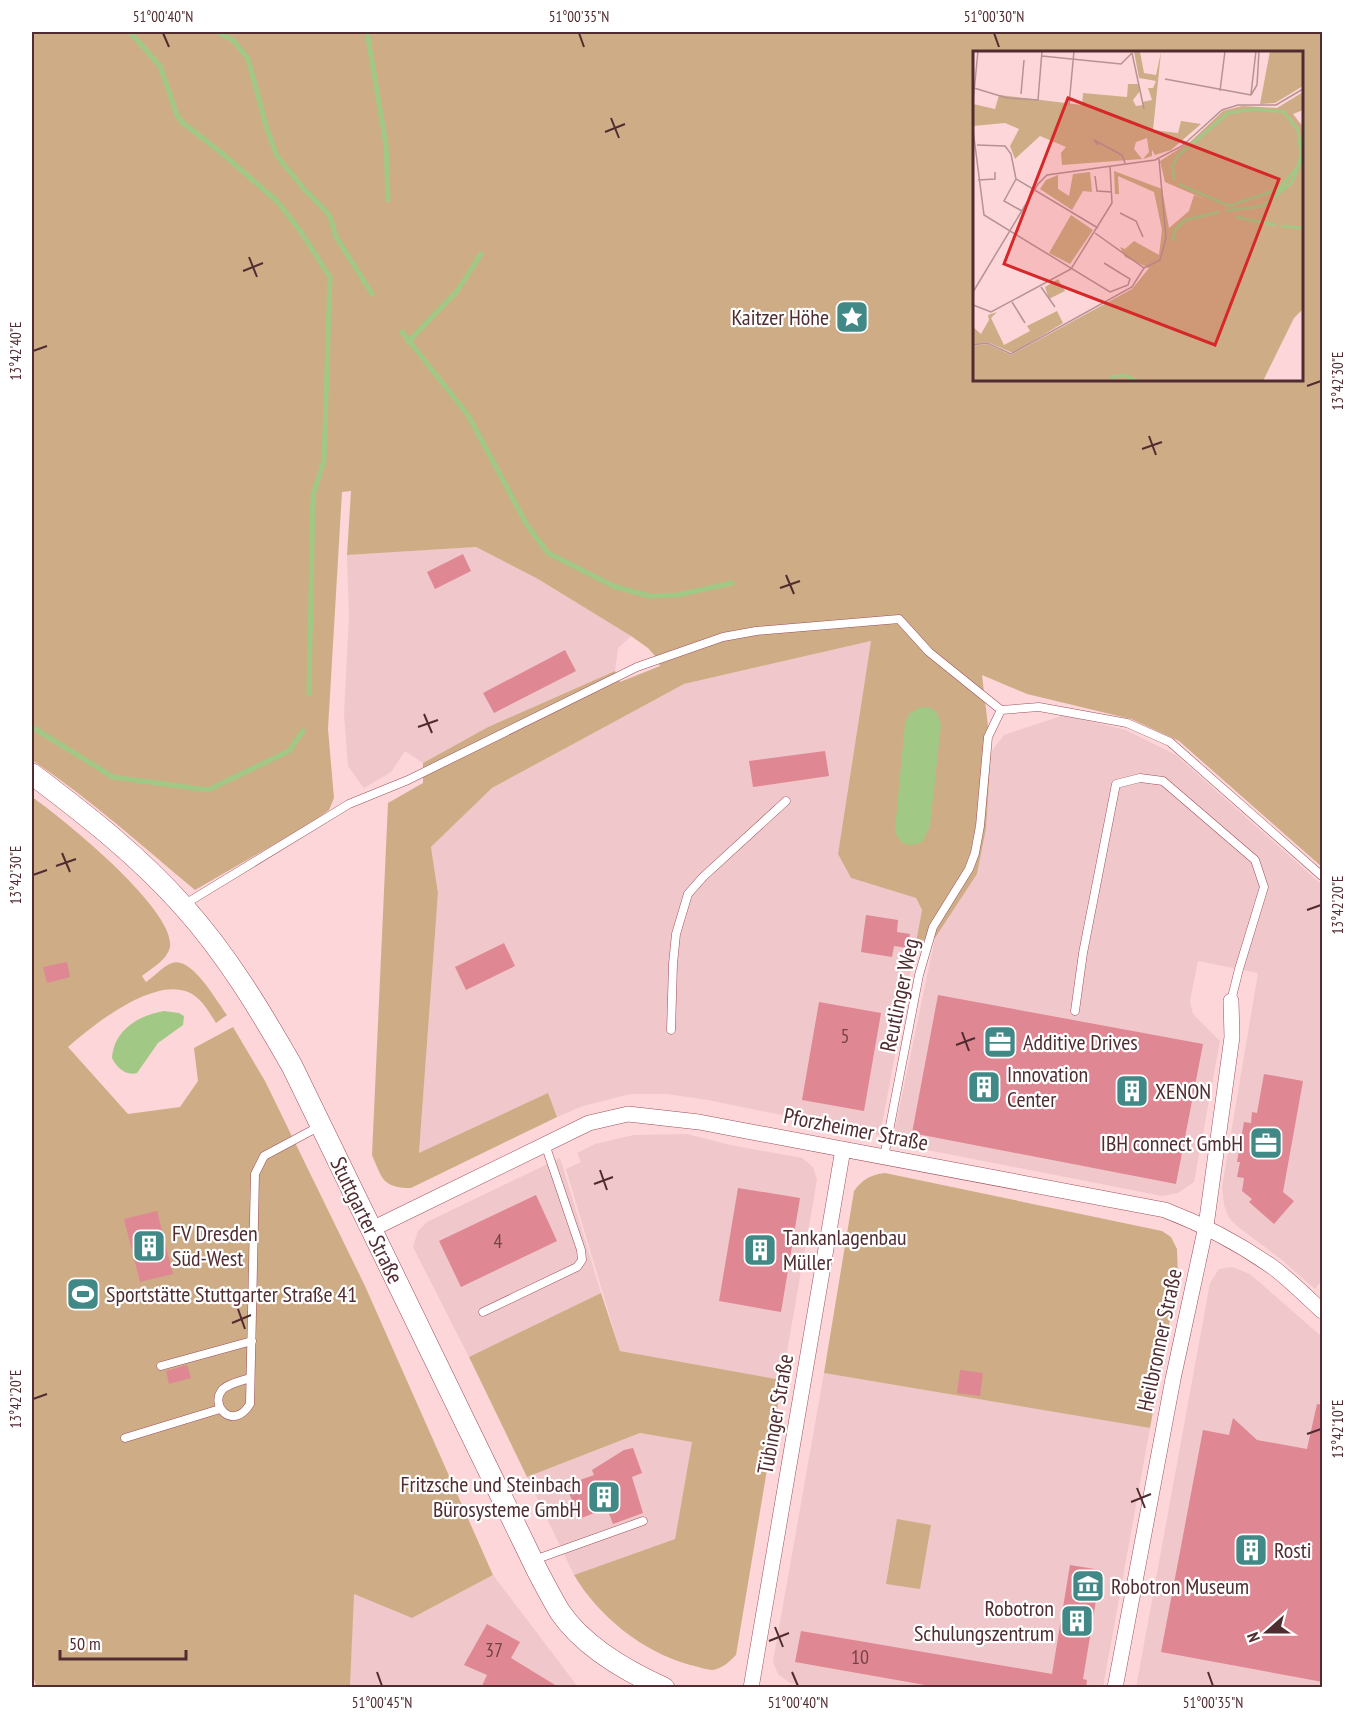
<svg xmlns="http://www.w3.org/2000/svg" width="1354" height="1719" font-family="'PT Sans Narrow',sans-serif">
<rect width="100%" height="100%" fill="#fcd6d9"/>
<path fill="#f0c7ca" d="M476,547L538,579L631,636L618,648L615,671L488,727L423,763L405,751L391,772L364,788L348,766L344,714L349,616L347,555Z
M871,641L838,854L851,878L916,898L922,910L880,1135L708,1100L667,1094H630L583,1106L557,1117L548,1094L419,1154L438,893L431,847L492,788L684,684Z
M1064,715L1126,730L1176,755L1322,885V1280L1315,1289L1282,1260L1237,1226L1229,1218L1224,1205L1222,1187L1258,973L1198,961L1190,1001L1193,1014L1220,1041L1194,1182L1178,1193L1162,1196L892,1143L935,938L977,874L986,829L991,752L1004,735Z
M687,1134L730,1145L802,1158L813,1167L817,1180L782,1380L620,1351L566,1169L581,1162L577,1153L595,1144L634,1135Z
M560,1158L601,1293L469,1357L413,1247L418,1231L427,1222Z
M1232,1267L1250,1274L1322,1337V1687L1136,1688L1210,1283L1219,1269Z
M824,1373L1150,1428L1103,1687H816L790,1683L778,1674L773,1662Z
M640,1433L692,1442L675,1539L574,1575L527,1477Z
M493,1575L578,1687L350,1688L353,1593L412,1618Z"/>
<path fill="#cead86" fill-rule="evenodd" d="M32,32H1322V867L1179,741L1131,719L1027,694L982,675L991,752L986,829L977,874L935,938L916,942L922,910L916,898L851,878L838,854L871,641L684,684L492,788L431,847L438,893L419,1153L548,1093L557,1117L411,1188C382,1188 382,1178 372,1155L388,803L423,783V763L488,727L615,671L620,682L660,666L655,656L648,648L631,636L538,579L476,547L347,555L351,491L342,492L328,729L334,798L329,810L311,823L195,890C141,845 90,799 32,760ZM974,52H1302V380H974Z
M32,797C61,817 176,910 170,947C167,960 152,968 142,976L146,982C154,977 163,966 172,963C192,956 217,1002 227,1015L216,1023C209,1012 201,997 188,992C153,977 93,1025 68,1047L128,1114L180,1107L198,1081L194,1048L233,1027L265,1081L365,1286L493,1575L412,1618L354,1594L350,1687H37L36,1686L32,1671Z
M885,1173L1162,1231L1171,1237L1177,1249L1178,1276L1150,1428L824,1373L854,1191C863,1179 870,1175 885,1173Z
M601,1293L620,1351L782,1380L736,1655C729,1662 723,1668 713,1670C706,1670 697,1666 690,1665C643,1652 599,1617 574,1575L675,1539L692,1442L640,1433L527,1477L469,1357Z
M897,1519L931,1525L920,1589L886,1584Z"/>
<path fill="#a2c886" d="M921,707L932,708L937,713L941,725L930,826L923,841C910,849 899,845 895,830L905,723L910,713Z
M164,1011L179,1013L184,1016L183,1025L158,1043L137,1073C126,1076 117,1068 112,1058C114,1030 139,1015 164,1011Z"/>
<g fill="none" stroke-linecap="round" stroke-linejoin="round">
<path stroke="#a2c886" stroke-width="5" d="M130,32L160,66L177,115L182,122L224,155L278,202L301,232L330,277L324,461L313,495L309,694
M218,32L234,41L248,59L267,129L277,156L304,189L326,211L331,219L335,235L372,294
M367,32L386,145L388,200
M402,332L468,415L527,525L548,553L613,586L649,596L678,595L732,583
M408,342L458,290L481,254
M32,727L113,777L208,790L289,751L303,731"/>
</g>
<path fill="#df8792" d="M463,554L471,571L435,589L427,572Z
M565,650L576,671L494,713L483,693Z
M825,751L829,776L753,787L749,761Z
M866,915L898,920L897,932L910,934L908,948L894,946L892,957L861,952Z
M504,943L515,966L466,990L455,967Z
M67,962L70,977L47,983L43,967Z
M938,995L1203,1044L1176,1184L912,1133Z
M819,1002L881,1013L864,1111L802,1100Z
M1264,1074L1303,1081L1283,1192L1294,1201L1274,1224L1249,1202L1252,1199L1242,1191L1244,1178L1237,1177L1240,1162H1237L1244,1122L1251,1123L1252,1112L1257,1113Z
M738,1188L800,1198L781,1312L719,1301Z
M536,1195L557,1241L461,1287L439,1241Z
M157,1211L173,1274L140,1282L124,1219Z
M187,1365L191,1378L169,1384L166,1371Z
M960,1370L983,1373L980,1396L957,1393Z
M1317,1404L1323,1405V1682L1161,1652L1203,1430L1229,1435L1233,1418L1257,1440L1307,1449Z
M633,1448L642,1473L632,1477L643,1513L613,1524L607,1508L579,1519L566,1485L594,1475L592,1470L624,1450Z
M1070,1565L1101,1570L1083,1679L1087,1680L1086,1688H942L795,1662L801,1631L1052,1674Z
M487,1624L520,1642L511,1658L560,1688H481L487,1675L464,1665Z"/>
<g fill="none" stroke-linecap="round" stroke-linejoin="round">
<g stroke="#a04e5a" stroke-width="9">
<path id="service" d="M185,904L349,804L408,780L637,667L723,637L756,631L899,619L929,652L1001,710
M1075,1011L1083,953L1116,784L1140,778L1163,781L1255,860L1264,887L1239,969L1231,1001
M671,1030L673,964L676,934L688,894L703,877L786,801
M884,1157L919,975L933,927L969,869L975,853L980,826L988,737L1001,710L1039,707L1127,723L1170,742L1322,876
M483,1312L577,1267L582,1260L581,1250L545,1144
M161,1366L252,1341
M250,1378C242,1381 230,1383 223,1389C208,1405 233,1432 250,1404L255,1174L264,1156L320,1126
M125,1438L220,1409
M534,1560L643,1521"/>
</g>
<g stroke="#a04e5a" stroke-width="16">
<path id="minor" d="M372,1229L589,1123L628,1114L699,1122L1165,1210C1204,1225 1240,1244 1274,1268C1291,1281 1307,1297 1322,1311
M751,1688L843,1149
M1115,1688L1173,1379L1206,1226L1232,1037L1231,1001"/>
</g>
<g stroke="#a04e5a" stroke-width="22">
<path id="secondary" d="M32,774C85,814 139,856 184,907C227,955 260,1010 292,1066L538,1572C545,1585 552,1599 560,1612C584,1647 626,1671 664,1688"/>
</g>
<use href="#service" stroke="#fff" stroke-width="8"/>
<use href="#minor" stroke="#fff" stroke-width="15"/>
<use href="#secondary" stroke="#fff" stroke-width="21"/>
</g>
<path fill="none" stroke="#502c30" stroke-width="2" d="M163,33L169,47M579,33L584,47M994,33L999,47M611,118L619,138M605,132L625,124M249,257L257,277M243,271L263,263M33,351L47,346M1307,386L1321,381M1149,436L1156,455M1142,449L1162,442M786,575L794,594M780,588L800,581M424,714L432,733M418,727L438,720M62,853L70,872M56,866L76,859M33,875L47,870M1307,910L1321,905M962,1032L969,1051M956,1045L975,1038M600,1170L607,1190M594,1184L613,1177M238,1309L245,1329M232,1323L251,1315M33,1399L47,1394M1307,1434L1321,1429M1137,1488L1145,1508M1131,1502L1151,1494M775,1627L783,1647M769,1641L789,1633M377,1672L382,1686M792,1672L798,1686M1208,1672L1213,1686"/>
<defs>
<g id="sight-square" transform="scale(1.725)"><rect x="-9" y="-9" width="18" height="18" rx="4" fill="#418986" stroke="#fff"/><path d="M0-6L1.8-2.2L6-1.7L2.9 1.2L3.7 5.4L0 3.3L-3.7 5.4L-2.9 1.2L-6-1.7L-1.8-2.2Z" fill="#fff"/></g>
<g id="office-square" transform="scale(1.725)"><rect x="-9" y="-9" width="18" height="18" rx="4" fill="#418986" stroke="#fff"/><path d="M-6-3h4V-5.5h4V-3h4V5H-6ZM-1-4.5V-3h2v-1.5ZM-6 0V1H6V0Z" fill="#fff"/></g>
<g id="building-square" transform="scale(1.725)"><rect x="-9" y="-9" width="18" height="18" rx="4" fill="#418986" stroke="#fff"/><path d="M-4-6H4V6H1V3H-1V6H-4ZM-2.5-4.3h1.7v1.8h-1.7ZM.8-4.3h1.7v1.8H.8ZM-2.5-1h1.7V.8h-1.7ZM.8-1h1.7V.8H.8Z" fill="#fff"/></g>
<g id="stadium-square" transform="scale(1.725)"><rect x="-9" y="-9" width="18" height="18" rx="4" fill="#418986" stroke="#fff"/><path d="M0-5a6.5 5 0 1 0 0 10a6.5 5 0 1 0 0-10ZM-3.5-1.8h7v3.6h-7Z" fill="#fff"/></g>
<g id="museum-square" transform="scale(1.725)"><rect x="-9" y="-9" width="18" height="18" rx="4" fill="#418986" stroke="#fff"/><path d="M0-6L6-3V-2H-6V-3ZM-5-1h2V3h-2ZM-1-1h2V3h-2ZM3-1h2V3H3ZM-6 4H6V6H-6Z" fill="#fff"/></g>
</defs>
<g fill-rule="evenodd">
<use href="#sight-square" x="852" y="317"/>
<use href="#office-square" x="1000" y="1042"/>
<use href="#building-square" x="984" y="1087"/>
<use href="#building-square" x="1132" y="1091"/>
<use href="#office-square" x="1266" y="1143"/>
<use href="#building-square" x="149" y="1246"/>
<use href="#building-square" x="760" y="1250"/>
<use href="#stadium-square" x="83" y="1294"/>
<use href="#building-square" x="604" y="1497"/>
<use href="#building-square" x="1251" y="1550"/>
<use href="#museum-square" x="1088" y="1586"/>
<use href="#building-square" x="1077" y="1621"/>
</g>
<g text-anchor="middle" stroke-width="4.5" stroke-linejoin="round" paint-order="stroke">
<g font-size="20" fill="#744348">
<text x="845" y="1043">5</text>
<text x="498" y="1248">4</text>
<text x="494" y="1657">37</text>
<text x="860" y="1664">10</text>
</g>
<g font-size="22" fill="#502c30" stroke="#fff" text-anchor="start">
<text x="829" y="325" text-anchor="end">Kaitzer Höhe</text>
<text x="1023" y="1050">Additive Drives</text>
<text x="1007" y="1082">Innovation<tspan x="1007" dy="25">Center</tspan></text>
<text x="1155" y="1099">XENON</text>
<text x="1243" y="1151" text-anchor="end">IBH connect GmbH</text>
<text x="172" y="1241">FV Dresden<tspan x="172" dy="25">Süd-West</tspan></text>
<text x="783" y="1245">Tankanlagenbau<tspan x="783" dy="25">Müller</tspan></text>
<text x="106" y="1302">Sportstätte Stuttgarter Straße 41</text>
<text x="581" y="1492" text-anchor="end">Fritzsche und Steinbach<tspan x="581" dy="25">Bürosysteme GmbH</tspan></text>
<text x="1274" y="1558">Rosti</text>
<text x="1111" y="1594">Robotron Museum</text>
<text x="1054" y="1616" text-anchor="end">Robotron<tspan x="1054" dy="25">Schulungszentrum</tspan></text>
</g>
<g font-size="22" fill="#502c30" stroke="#fff">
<text transform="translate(899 995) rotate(-78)" y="8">Reutlinger Weg</text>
<text transform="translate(856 1129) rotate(11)" y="8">Pforzheimer Straße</text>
<text transform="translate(367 1220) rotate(64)" y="8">Stuttgarter Straße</text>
<text transform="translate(1159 1340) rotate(-78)" y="8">Heilbronner Straße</text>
<text transform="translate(775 1414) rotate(-80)" y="8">Tübinger Straße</text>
</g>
</g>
<g transform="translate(973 51)">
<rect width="330" height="330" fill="#fcd6d9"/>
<path d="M161,0L167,1L171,22L183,24L188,1L180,79L205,82L208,70L228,73L198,99L182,104L179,99V105L170,108L176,101L174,87L163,91L161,98L169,108L89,114L88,102L93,96L67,85L42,108L37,95L46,78L32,72L0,75V53L22,58L26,44L109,54L110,42L154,46L155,33H166L167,40L160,49L163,55L170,54L169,51L179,49L175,37H180L183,30L166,27ZM297,0H330V35L302,52L287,53ZM330,41V59L320,63L330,76V258L321,267L290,330H0V295L14,293L38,304L159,238L176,217L152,206L147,196L152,198L161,190L186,204L189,179L181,141L145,125L146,143H142L141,120L189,138L196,177L216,160L221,144L229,147L192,131L187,110L218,90L250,60L269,55L304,57ZM117,121L119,141L110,140L99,159L67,138L73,129L85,124V138L96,145L100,123ZM98,164L120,179L97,213L76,202ZM85,228L92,240L76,248L72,236ZM84,260L90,272L40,302L14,291L0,294V276L8,283L16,269L15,264L24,261L18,267L31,294L57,280L54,275Z" fill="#cead86"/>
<path fill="none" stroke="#a2c886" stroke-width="3" d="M330,72V96M202,130L199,116L205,105L255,62L281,58L311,61L325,79L328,103L325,116L306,138L256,155L206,133M252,160L290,155L319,131L330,105M263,166L303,174M308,175L330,177M200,190L202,179L212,169L246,161M139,330V326L151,324L165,330"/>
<path fill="none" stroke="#b79295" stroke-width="1.5" d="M159,2L171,58M69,5L148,13L159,2M192,28L278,44M1,37L34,47L65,49L69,0M247,40L252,0M48,43L51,9M278,43L283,0M278,44L284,34L286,0M0,51L5,0M96,54L101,0M0,79L11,164L137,241L155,234L157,228L131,212M4,94L32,95L38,103L43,128L125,177M125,94L121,89L149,104L152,112M122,125L124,140L139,141M43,128L31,150L49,160M5,129L22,128V121M147,162L163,170L170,186M171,217L187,209L193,187L186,108M68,236L82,256M0,241L65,133L74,124L182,109L209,95L249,59L265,54H303L330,38M39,251L52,272M0,254L18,261L98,218L139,152L137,115M0,294L14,292L38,303L159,236L171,217L122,182"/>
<path fill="#d62828" fill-opacity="0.15" stroke="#d62828" stroke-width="3" d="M95,47L306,128L242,294L31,213Z"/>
<rect width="330" height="330" fill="none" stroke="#502c30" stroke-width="3"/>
</g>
<rect width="1354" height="1719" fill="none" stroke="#ffffff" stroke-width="66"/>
<g transform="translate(1267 1632) rotate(249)" stroke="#ffffff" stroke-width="4.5" paint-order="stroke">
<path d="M0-4.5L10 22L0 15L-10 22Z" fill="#502c30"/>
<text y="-9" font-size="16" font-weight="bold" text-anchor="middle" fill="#502c30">N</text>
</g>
<path d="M60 1650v9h126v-9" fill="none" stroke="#502c30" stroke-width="3"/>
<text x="69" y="1650" font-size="18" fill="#502c30" stroke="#ffffff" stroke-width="4.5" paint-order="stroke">50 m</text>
<rect x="33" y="33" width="1288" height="1653" fill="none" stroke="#502c30" stroke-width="2"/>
<g font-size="15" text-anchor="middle" fill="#502c30">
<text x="163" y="22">51°00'40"N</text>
<text x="579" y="22">51°00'35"N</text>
<text x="994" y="22">51°00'30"N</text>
<text transform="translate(16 351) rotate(-90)" y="5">13°42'40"E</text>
<text transform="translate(1338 381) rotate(-90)" y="5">13°42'30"E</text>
<text transform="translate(16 875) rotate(-90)" y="5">13°42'30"E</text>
<text transform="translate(1338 905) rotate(-90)" y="5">13°42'20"E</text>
<text transform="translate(16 1399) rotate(-90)" y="5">13°42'20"E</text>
<text transform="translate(1338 1429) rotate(-90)" y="5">13°42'10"E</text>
<text x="382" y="1708">51°00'45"N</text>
<text x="798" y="1708">51°00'40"N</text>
<text x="1213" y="1708">51°00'35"N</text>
</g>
</svg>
